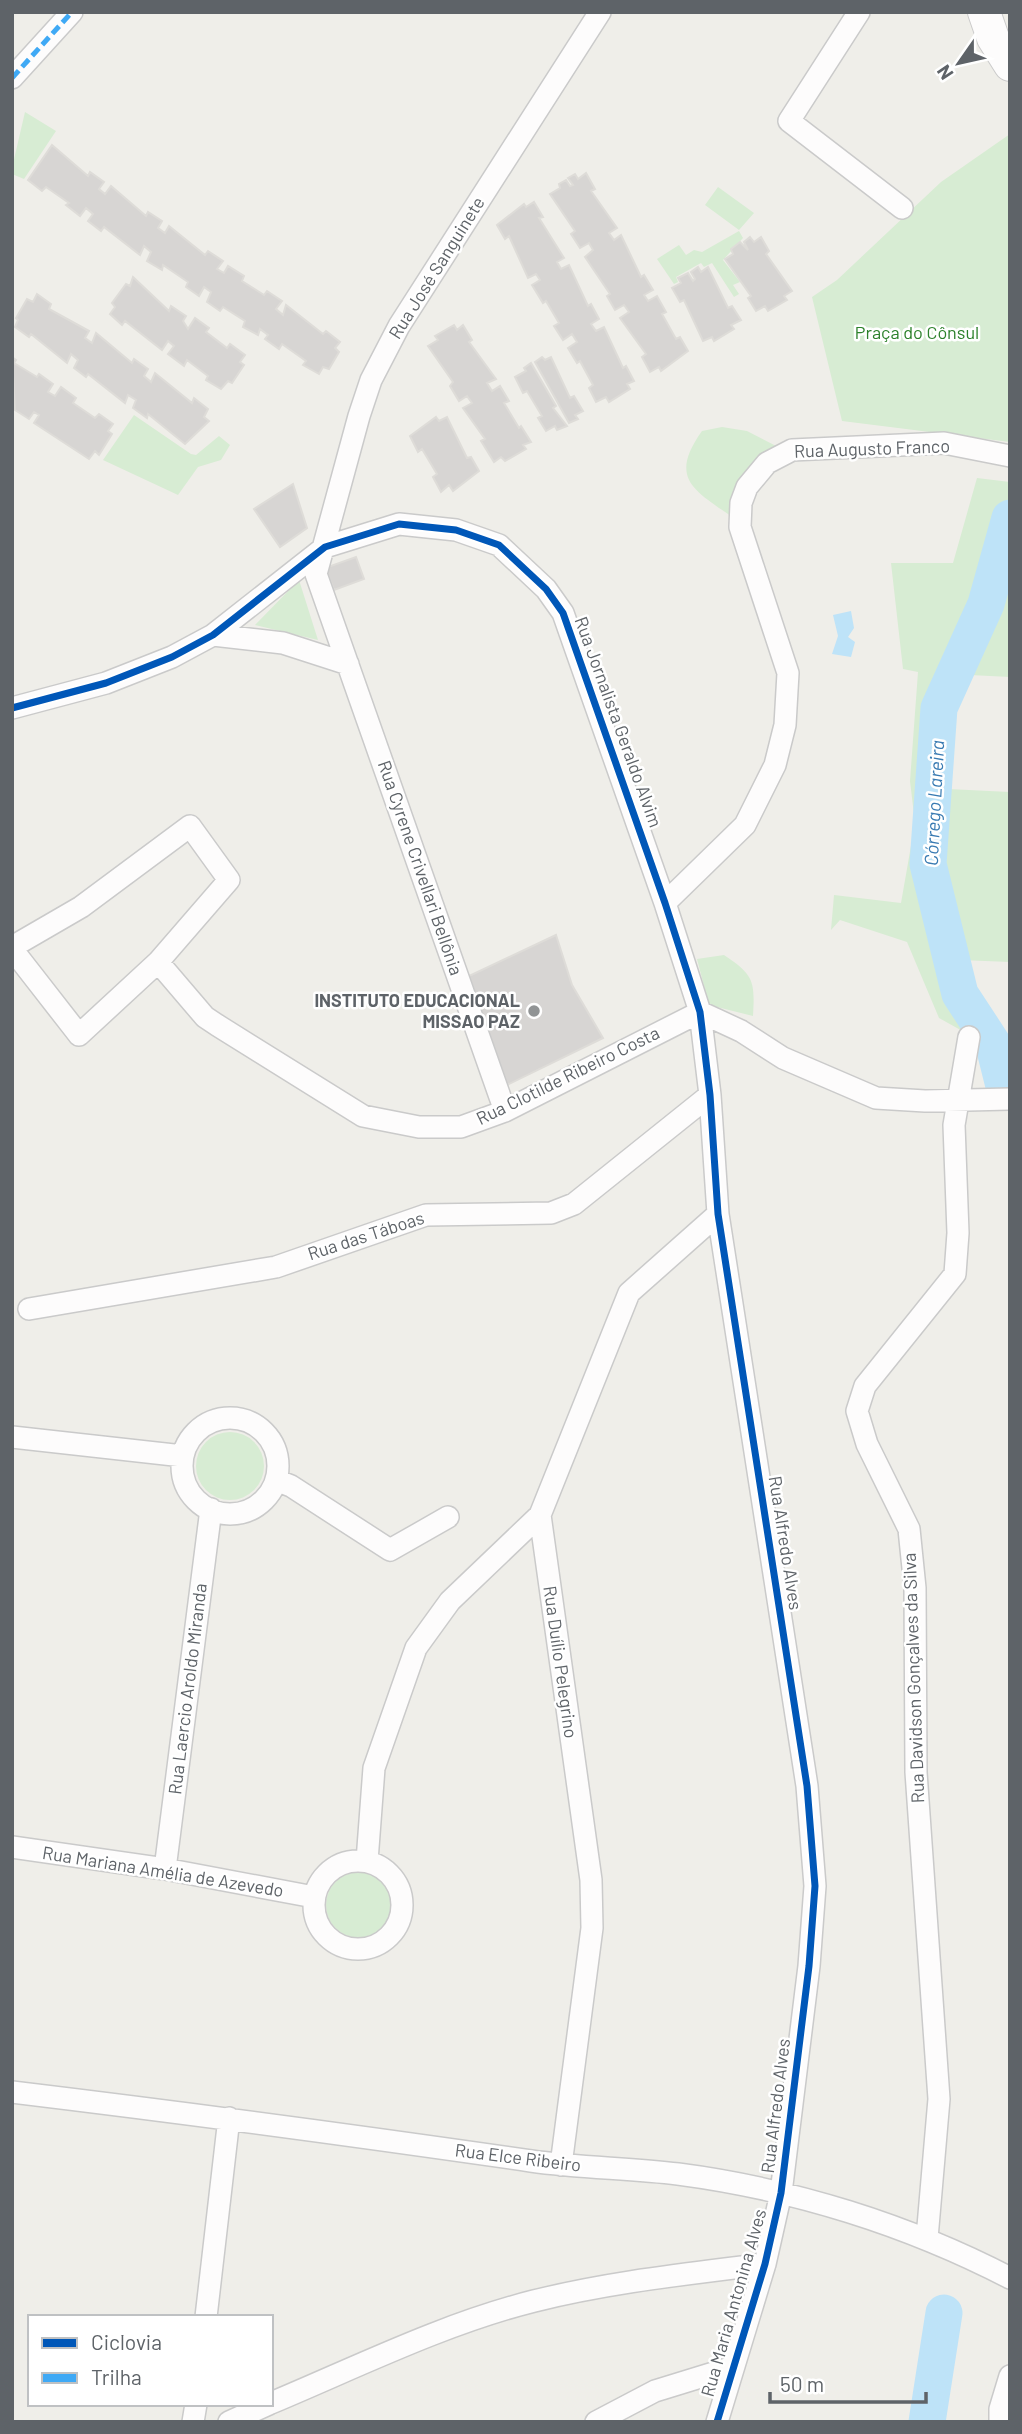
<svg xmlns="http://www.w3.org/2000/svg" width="1022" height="2434" font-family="Barlow,sans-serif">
<rect width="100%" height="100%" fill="#efeee9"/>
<path fill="#d7ecd3" d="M25,112L56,131L24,179L12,174V168Z
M1010,134V442L842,421L812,297L837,280L941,182Z
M718,187L754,213L739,230L705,205Z
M739,231L743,238L723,260L740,282L733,285L739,294L734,297L712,263L704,267L701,263L676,277L678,282L674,284L657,259L679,245L686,255L694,250L702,252Z
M134,415L191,454L196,455L219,436L230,445L221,460L198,467L178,495L103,460Z
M722,427L747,431L778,447L735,519C696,491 667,480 702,431Z
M977,478L1010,482V677L950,674L941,784L948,789L1010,792V962L960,960L984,1011V1043L939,1018L907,942L840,920L831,930L834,895L901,903L915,823L910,781L918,672L903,669L891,563H953Z
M299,580L318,640L255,625Z
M724,955C754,975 755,981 753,1016L709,1005L697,959Z
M196 1466a34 34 0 1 1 68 0a34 34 0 1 1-68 0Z
M326 1905a33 33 0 1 1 66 0a33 33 0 1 1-66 0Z"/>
<path fill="#bee3f8" d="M851,611L854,628L848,637L855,642L851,657L832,654L838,636L833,615Z"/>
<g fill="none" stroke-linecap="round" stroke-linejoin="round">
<path stroke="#bee3f8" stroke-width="37" d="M1004,1086L994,1046L960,994L928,864L939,708L986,604L1010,518
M927,2422L944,2313"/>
</g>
<path fill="#d7d5d3" stroke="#dedcd8" stroke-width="2" d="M52,145L88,176L90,172L104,182L99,189L105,194L111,186L146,216L148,212L162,221L158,228L165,233L169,226L205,255L208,251L223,261L217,269L224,273L228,266L244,276L242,281L264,295L267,291L282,301L276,309L283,315L286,305L323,334L326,331L340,342L335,348L339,352L329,369L323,367L319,374L303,365L306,361L282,344L279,349L265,339L268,335L260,329L258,335L243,327L245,321L223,307L220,311L207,302L211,292L204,287L199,296L186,287L188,282L163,265L162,270L147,261L151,252L144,246L140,255L104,227L101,231L88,221L93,214L86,208L80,216L66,205L69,203L46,187L42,191L28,180Z
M586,173L595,189L591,191L617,228L609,233L614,240L621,235L641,277L644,275L653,290L644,295L648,301L657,296L666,312L662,314L676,339L680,337L688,351L661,371L659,367L650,372L642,357L646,354L620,318L629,312L624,305L615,310L607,296L610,294L585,257L593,250L589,243L580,248L571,234L575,231L550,194L560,188L559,184L566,180L570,186L573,185L568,178L575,174L578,179Z
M534,202L543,217L539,218L564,258L557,262L561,269L569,265L588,306L591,304L599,319L591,324L596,331L604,327L623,368L626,366L634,381L627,384L630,389L609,402L606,397L596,402L589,388L593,385L580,361L577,363L568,348L577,342L572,334L563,340L554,326L559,323L546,301L543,303L532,285L540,280L536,274L528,278L509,236L505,239L497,225L524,204L526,207Z
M750,237L754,242L761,237L769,251L766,254L792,291L784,296L787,300L768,311L765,306L756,311L748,298L751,296L725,259L733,254L731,249L740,242L748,250L744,242Z
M698,267L701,272L708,267L728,308L732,306L741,320L731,325L734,329L714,341L712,337L703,341L684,300L680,302L672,288L681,283L678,278L688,273L693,281L695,279L691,272Z
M133,277L169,311L171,306L186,316L183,321L188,329L195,318L209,328L206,332L227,348L230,344L245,355L240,362L244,365L232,383L228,381L221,389L206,380L208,376L187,360L184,366L168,354L174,346L168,341L162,350L125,321L122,325L110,314L115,307L112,303L126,284L130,286Z
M37,294L51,304L49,309L89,331L85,338L92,343L96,333L132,363L134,359L148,369L144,376L151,382L155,373L192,403L194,398L208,409L204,417L209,421L185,444L148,414L147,418L133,408L136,400L128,395L125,403L88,374L86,377L74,368L78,360L71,354L67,363L31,334L29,337L15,327L18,320L16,318L27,299L33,302Z
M454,325L457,330L463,325L472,340L469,342L496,379L487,383L492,391L500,386L509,401L504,403L519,428L521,426L531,442L523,445L526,449L505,461L501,457L494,462L481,441L485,439L463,408L472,403L467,396L459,401L450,386L453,382L428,346L438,340L435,336Z
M12,357L16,360L14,363L37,377L39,374L53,384L48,392L55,396L61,387L76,398L73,403L95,418L99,414L113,424L108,431L112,434L99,455L95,451L89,459L34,423L39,415L34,412L29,419L15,410Z
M542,357L545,360L551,357L570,398L574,396L583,411L575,415L578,419L569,423L535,362Z
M531,363L556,406L553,408L567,426L557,430L555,426L546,431L538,418L542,416L527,391L523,393L515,377L526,371L524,368Z
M436,417L439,421L447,417L467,458L471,457L479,471L453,491L449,485L441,492L433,477L437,474L422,449L418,452L410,436Z
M293,484L307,528L280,547L254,509Z
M356,557L364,579L334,590L325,568Z
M556,935L572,985L603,1038L507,1085L469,976Z"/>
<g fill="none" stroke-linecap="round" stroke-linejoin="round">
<g stroke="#cacaca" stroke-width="24">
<path id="street" d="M859,12L789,121L902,208
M12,78L72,12
M213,635L283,643L348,664
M12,708L106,683L172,657L213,635L325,547L399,524L456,530L499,545L546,589L563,613L665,903L700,1012L710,1095L718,1214L807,1786L815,1886L809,1966L781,2193L765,2264L717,2422
M665,903L745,825L775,765L785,725L788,673L740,527L741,503L747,487L767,463L792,450L944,443L1010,456
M12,947L81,907L190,826L229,880L158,962L79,1035L12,949
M158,962L205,1017L217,1025L363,1116L419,1127H461L505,1111L700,1012L741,1031L783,1058L876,1098L925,1101L1010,1099
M505,1111L316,574L359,416L371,380L399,326L600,12
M29,1309L276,1267L426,1215L551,1213L574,1204L710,1095
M182 1466a48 48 0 1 1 96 0a48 48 0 1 1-96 0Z
M12,1437L183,1456
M276,1480L291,1486L390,1550L448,1517
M12,1847L165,1869L314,1897
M314 1905a44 44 0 1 1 88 0a44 44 0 1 1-88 0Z
M367,1861L374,1768L416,1648L450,1601L540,1515
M165,1869L211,1509
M12,2092C186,2113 358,2136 531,2161C580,2168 630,2168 678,2174C793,2189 908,2225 1010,2278
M561,2165L592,1928L591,1880L540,1515L629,1293L718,1214
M927,2238L939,2099L916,1772L915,1588L909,1529L867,1444L857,1411L865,1386L955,1274L958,1233L954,1125L969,1037
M206,2317L229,2118
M271,2403C357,2367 443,2324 534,2301C610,2282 687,2274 765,2264
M193,2422L196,2404
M229,2422L269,2404
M596,2422L655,2391L733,2367
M1000,2422V2409L1010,2376"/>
</g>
<g stroke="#cbcbcb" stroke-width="34">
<path id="secondary" d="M984,12L993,38L1010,65"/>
</g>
<use href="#street" stroke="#fdfcfc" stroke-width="21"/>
<use href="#secondary" stroke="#fdfcfc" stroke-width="32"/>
<path stroke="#3fa9f5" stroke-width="5" stroke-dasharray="10 5" stroke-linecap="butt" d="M12,78L72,12"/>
<g stroke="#fff" stroke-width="11">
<path id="cycleway" d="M12,708L106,683L172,657L213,635L325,547L399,524L456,530L499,545L546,589L563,613L665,903L700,1012L710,1095L718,1214L807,1786L815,1886L809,1966L781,2193L765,2264L717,2422"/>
</g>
<use href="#cycleway" stroke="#0057b8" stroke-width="7"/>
</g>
<circle fill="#919495" stroke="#fff" stroke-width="2.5" cx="534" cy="1011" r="7"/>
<g text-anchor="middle" stroke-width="5" stroke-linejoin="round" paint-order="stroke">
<g font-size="18" fill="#5e6368" stroke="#fff">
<text transform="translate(437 268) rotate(-58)" y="6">Rua José Sanguinete</text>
<text transform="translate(872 449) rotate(-2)" y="6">Rua Augusto Franco</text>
<text transform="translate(618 722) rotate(70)" y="6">Rua Jornalista Geraldo Alvim</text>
<text transform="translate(420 868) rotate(71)" y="6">Rua Cyrene Crivellari Bellônia</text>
<text transform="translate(568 1076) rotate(-26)" y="6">Rua Clotilde Ribeiro Costa</text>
<text transform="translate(366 1236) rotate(-18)" y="6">Rua das Táboas</text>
<text transform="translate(785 1543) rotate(81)" y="6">Rua Alfredo Alves</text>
<text transform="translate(560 1662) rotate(82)" y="6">Rua Duílio Pelegrino</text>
<text transform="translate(914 1678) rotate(-92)" y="6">Rua Davidson Gonçalves da Silva</text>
<text transform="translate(188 1689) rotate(-83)" y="6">Rua Laercio Aroldo Miranda</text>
<text transform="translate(163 1872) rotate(9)" y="6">Rua Mariana Amélia de Azevedo</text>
<text transform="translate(776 2106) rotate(-83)" y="6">Rua Alfredo Alves</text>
<text transform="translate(518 2158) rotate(7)" y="6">Rua Elce Ribeiro</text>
<text transform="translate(734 2303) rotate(-74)" y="6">Rua Maria Antonina Alves</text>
</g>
<g font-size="18" fill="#2c812b" stroke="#fff">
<text x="917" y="339">Praça do Cônsul</text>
</g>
<g font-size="18" font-weight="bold" fill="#5e6368" stroke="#fff" text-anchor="end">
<text x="520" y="1007">INSTITUTO EDUCACIONAL<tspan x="520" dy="21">MISSAO PAZ</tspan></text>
</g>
<g font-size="19" font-style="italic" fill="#387ab2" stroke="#fff">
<text transform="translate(934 803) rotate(-87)" y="7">Córrego Lareira</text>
</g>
</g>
<rect width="1022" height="2434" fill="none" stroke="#5e6368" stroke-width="28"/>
<rect x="28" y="2315" width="245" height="91" fill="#ffffff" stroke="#bfc1c3" stroke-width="2"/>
<rect x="42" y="2338" width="35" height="10" fill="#0057b8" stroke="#bfc1c3" stroke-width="2"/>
<text x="91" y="2350" font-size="21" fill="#5e6368">Ciclovia</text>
<rect x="42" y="2373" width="35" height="10" fill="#3fa9f5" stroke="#bfc1c3" stroke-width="2"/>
<text x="91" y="2385" font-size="21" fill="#5e6368">Trilha</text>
<g transform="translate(959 63) rotate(236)" stroke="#ffffff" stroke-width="5" paint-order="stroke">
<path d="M0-5L12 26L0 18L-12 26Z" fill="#5e6368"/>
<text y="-10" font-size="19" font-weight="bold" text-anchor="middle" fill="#5e6368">N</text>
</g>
<path d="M770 2392v10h156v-10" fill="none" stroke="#5e6368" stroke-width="3.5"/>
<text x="780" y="2392" font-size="21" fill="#5e6368" stroke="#ffffff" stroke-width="5" paint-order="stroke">50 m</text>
</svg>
